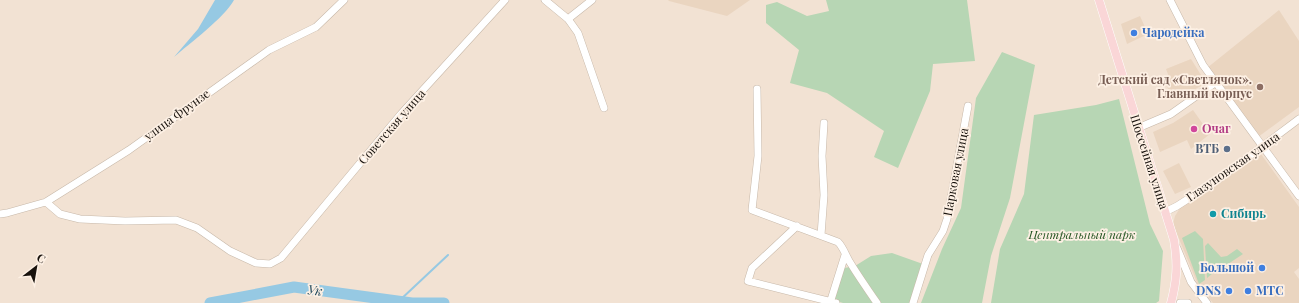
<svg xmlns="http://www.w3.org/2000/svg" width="1299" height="303" font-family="'Playfair Display',serif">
<rect width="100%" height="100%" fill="#f2e2d3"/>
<path fill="#ead5c0" d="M668,0H750L727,16L669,1Z
M1279,10L1299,41V107L1258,137L1207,68Z
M1140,16L1148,34L1127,44L1121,24Z
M1191,59L1206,83L1180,98H1174L1164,82L1170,79L1166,69Z
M1193,110L1210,134L1191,149L1187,140L1160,152L1153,132L1173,123Z
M1261,154L1299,207V268L1294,272L1299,279V303H1213L1198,285L1173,224L1175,216L1180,208Z
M1179,163L1191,187L1175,194L1163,171Z"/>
<path fill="#b7d6b4" d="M826,0H967L975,61L933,64L930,91L898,168L874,157L884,131L827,93L790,83L799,50L766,23V5L777,2L807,16L829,11Z
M1002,52L1035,65L1010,198L991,256L982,303H921L942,249L961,208L976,98Z
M1119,99L1150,224L1163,251L1159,301L1156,303H991L1000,249L1024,194L1034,115L1096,105Z
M1195,231L1203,239L1205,280L1199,284L1182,238Z
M1208,243L1221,257L1227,256L1237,249L1243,254L1225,266L1224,264L1207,278L1205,246Z
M892,253L923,264L914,287L911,303H881L855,266L871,256Z
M850,267L875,303H843L833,300L844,268Z"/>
<path fill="#96c9e3" d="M215,0H234C225,17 189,44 174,57L198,29Z"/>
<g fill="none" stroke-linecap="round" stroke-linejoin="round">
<path stroke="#96c9e3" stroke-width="2" d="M399,301L448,255"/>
<path stroke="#96c9e3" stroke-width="11" d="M210,303L294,287L412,303H444"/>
<g stroke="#c7b8a9" stroke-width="8">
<path id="minor" d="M545,0L568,19L578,33L604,108
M1170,0L1203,65L1299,196
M568,19L592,0
M757,89L758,156L752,210L838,242C844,248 846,257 851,264C859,277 868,290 877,303
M1138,128L1171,114L1215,83
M46,202L60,214L80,219L125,221L176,220L197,228L230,251L256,263L270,264L281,258L401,114L505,0
M1165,212L1177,206L1216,181L1299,119
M0,214L7,213L46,202L129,150L269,50L316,27L344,0
M797,226L752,268L748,281L836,303
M821,235L824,195L822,156L824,123
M1177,248L1191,282L1207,303
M830,303L845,255
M913,303L928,255L943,231L947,219L968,106
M1180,303H1188"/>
</g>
<g stroke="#fff" stroke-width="9">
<path id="major" d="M1099,0L1174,240C1178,264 1177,280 1171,303"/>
</g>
<use href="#minor" stroke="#fff" stroke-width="7"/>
<use href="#major" stroke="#fad6d7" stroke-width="8"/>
</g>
<g fill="#3f7fe0" stroke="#fdf0e4" stroke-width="1.5">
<circle cx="1134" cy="33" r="4"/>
<circle cx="1262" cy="268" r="4"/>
<circle cx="1229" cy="291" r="4"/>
<circle cx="1248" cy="291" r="4"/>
</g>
<circle fill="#8d6e63" stroke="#fdf0e4" stroke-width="1.5" cx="1260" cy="87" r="4"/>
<circle fill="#d1479c" stroke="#fdf0e4" stroke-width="1.5" cx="1194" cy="129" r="4"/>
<circle fill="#5c6f8a" stroke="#fdf0e4" stroke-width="1.5" cx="1227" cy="149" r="4"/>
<circle fill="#0f9aa8" stroke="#fdf0e4" stroke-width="1.5" cx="1213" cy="214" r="4"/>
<g text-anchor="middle" stroke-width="3.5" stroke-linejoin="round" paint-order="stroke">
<g font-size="12" font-weight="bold" fill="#366cbe" stroke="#fdf0e4" text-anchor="start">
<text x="1142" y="37">Чародейка</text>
<text x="1254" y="272" text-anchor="end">Большой</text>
<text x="1221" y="295" text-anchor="end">DNS</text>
<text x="1256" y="295">МТС</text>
</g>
<g font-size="12" font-weight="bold" fill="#785e54" stroke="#fdf0e4" text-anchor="end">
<text x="1252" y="84">Детский сад «Светлячок».<tspan x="1252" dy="14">Главный корпус</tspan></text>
</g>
<g font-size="12" fill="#18120d" stroke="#fdf0e4">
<text transform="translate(177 115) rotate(-36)" y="4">улица Фрунзе</text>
<text transform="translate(392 127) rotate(-49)" y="4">Советская улица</text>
<text transform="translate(1149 162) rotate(72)" y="4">Шоссейная улица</text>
<text transform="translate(1233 167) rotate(-35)" y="4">Глазуновская улица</text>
<text transform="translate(956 172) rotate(-79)" y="4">Парковая улица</text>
</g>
<g font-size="12" font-weight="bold" fill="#b23c85" stroke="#fdf0e4" text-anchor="start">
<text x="1202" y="133">Очаг</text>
</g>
<g font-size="12" font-weight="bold" fill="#4e5e75" stroke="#fdf0e4" text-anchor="end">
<text x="1219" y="153">ВТБ</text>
</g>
<g font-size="12" font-weight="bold" fill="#0d838f" stroke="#fdf0e4" text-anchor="start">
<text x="1221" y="218">Сибирь</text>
</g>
<g font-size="12" font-style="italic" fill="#275725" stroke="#fdf0e4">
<text x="1082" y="239">Центральный парк</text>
</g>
<g font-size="13" font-style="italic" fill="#194357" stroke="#fdf0e4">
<text transform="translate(315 290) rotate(8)" y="5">Ук</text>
</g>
</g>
<g transform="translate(36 267) rotate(31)" stroke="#fdf0e4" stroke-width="3" paint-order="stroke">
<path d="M0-3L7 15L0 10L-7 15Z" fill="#18120d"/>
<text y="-6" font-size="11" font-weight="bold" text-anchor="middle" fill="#18120d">С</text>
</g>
</svg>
